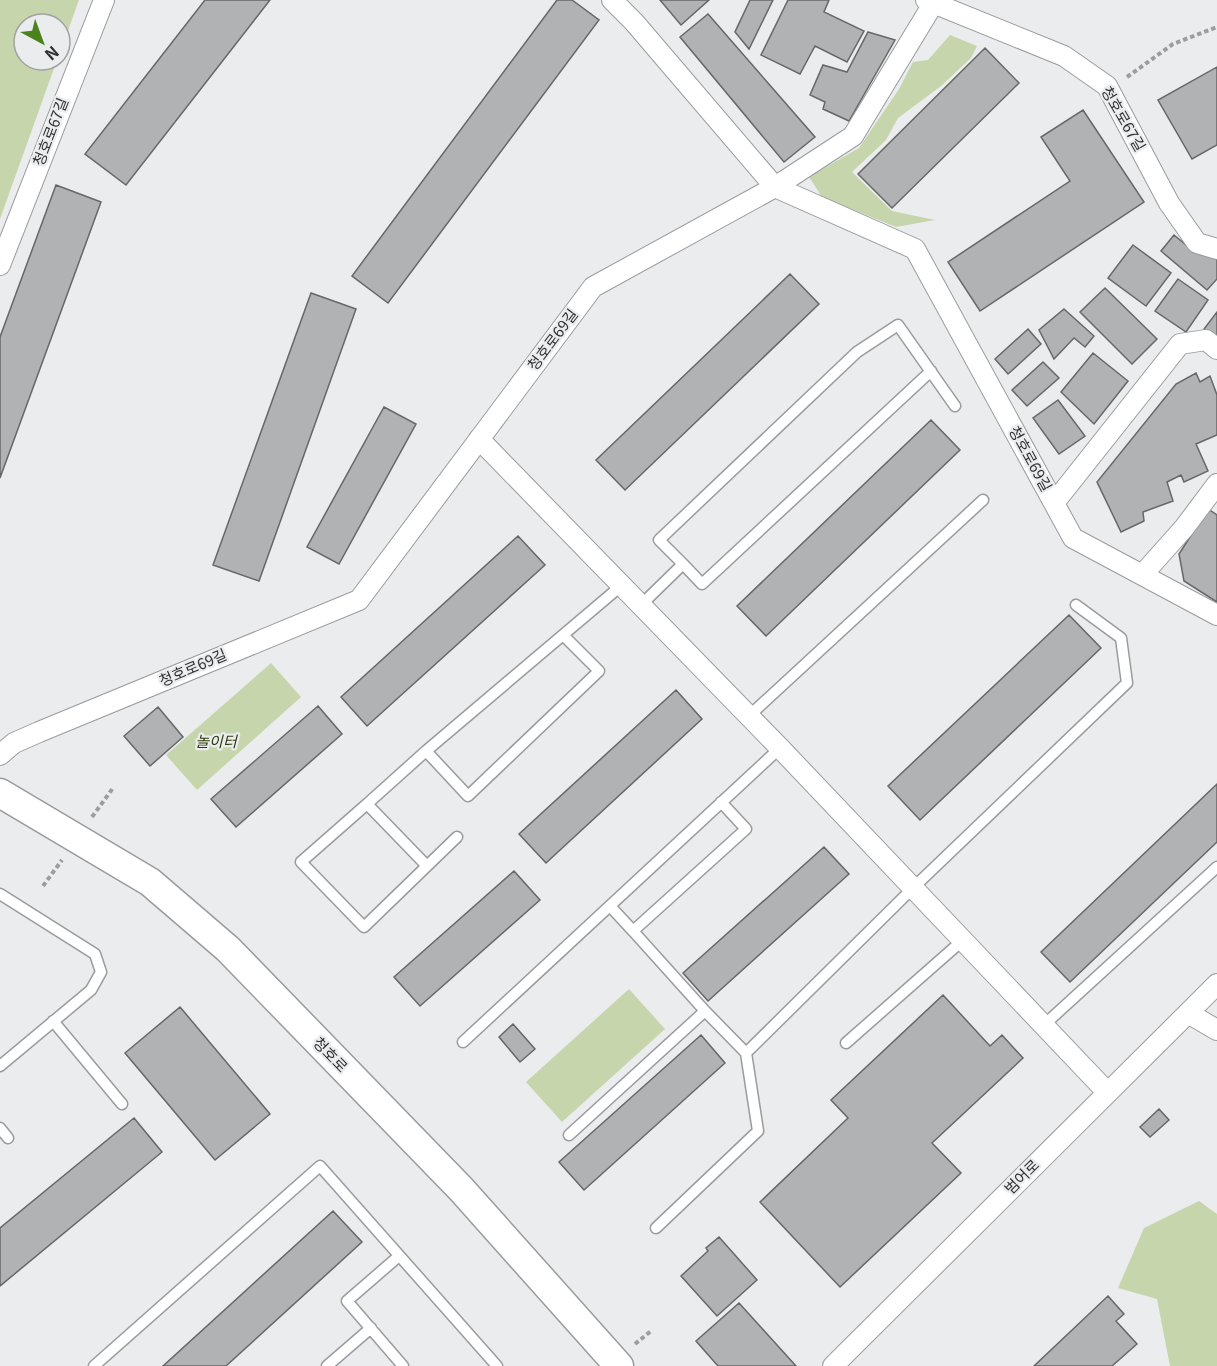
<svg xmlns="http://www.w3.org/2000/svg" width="1217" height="1366" font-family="Georgia,'Noto Sans KR',serif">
<rect width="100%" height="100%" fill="#ebecee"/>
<path fill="#c7d5ac" d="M0,0H79L60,53V24H24V60H57L0,219Z
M950,35L977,46L971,58L941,86L898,118L886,140L852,172L892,211L935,220L896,227L822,197L809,177L859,148L899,89L913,62L928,60Z
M271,663L301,697L197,790L166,755Z
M629,989L665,1029L562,1122L526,1082Z
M1199,1201L1217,1214V1366H1170L1157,1299L1118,1288L1144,1228Z"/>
<path fill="#b1b2b4" stroke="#676769" stroke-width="1.5" d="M205,0H270L126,185L85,154Z
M557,0H572L599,20L388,303L352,276Z
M660,0H709L681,25Z
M750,0H773L749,49L735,32Z
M788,0H829L824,12L864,31L847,62L815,46L800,74L761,55Z
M708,14L815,137L784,162L680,37Z
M868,32L895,40L849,121L823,109L825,102L810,95L823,65L847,72Z
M985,48L1019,83L892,208L858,174Z
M1217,67V145L1192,159L1158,100Z
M1083,110L1144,202L980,311L948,262L1070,181L1041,137Z
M56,185L101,202L0,478V337Z
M1174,235L1191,249L1217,258V279L1207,290L1161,251Z
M1133,245L1171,273L1146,306L1108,278Z
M790,274L819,304L625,490L596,460Z
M1178,279L1208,300L1186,332L1155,311Z
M1105,288L1157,339L1132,364L1080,312Z
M311,293L356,309L259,581L213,565Z
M1064,309L1094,336L1085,347L1074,338L1054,359L1039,330Z
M1217,312V338L1204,329Z
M1028,329L1041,344L1008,374L995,359Z
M1093,353L1128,381L1094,424L1061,392Z
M1043,362L1059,378L1027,406L1012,390Z
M1196,373L1200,382L1210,376L1217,395V435L1196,444L1208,471L1184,482L1181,475L1167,482L1173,501L1143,512L1144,521L1121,532L1097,482L1176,384Z
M1058,400L1085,436L1059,454L1033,418Z
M384,407L416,424L339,564L307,547Z
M931,420L960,450L766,636L737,606Z
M1208,509L1217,515V602L1184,581L1179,554Z
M518,536L545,565L367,726L341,697Z
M1069,615L1101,648L920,820L888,786Z
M676,690L702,719L546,863L519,834Z
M318,706L342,734L236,827L211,799Z
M158,707L183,737L150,766L124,736Z
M1217,784V842L1070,982L1041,952Z
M824,847L849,874L708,1001L683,973Z
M514,871L540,900L420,1006L394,977Z
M943,995L990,1046L1002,1035L1023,1058L932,1143L961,1173L840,1287L760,1202L848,1118L831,1100Z
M180,1007L270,1114L215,1160L125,1053Z
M513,1024L535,1049L520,1062L499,1037Z
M701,1035L725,1063L584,1190L559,1162Z
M1159,1109L1169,1120L1150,1137L1140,1127Z
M134,1118L162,1152L0,1286V1228Z
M333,1211L362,1242L226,1366H163Z
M719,1237L757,1280L717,1316L681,1276L708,1251L706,1248Z
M1108,1296L1124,1314L1116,1321L1137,1344L1112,1366H1034Z
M739,1303L796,1366H718L696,1341Z"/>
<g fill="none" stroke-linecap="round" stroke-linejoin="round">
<g stroke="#9a9b9d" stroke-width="13">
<path id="service" d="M683,564L702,584L931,371
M641,605L683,564L659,540L857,352L898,325L955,406
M563,635L599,671L468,796L426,751L622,585
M749,716L983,500
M426,751L367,804L427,866L457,837
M367,804L301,862L364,927L427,866
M0,894L95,954L101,972L91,990L0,1066
M610,906L633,931L746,829L721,802
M53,1021L122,1104
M1044,1025L1217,867
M463,1042L780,748
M846,1043L963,940
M746,1053L913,888L1127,683L1121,638L1076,605
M0,1128L8,1138
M569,1135L705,1011L633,931
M656,1228L758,1131L746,1053L705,1011
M399,1256L347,1301L403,1366
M94,1366L320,1166L497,1366
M327,1366L371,1328"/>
</g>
<g stroke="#9a9b9d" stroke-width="22">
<path id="minor" d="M612,0L634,22L775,187L915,249L1073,538L1217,615
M926,0L1064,56L1107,86L1169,203L1197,243L1217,249
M0,265L104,0
M479,439L780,748L1107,1092
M1054,503L1180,344L1206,340L1217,349
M1143,574L1184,528L1217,484
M0,755L14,743L39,732L359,600L593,287L775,187L853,136L933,4
M1188,1013L1217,984
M833,1366L1188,1013L1217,1030"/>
</g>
<g stroke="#9a9b9d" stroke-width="31">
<path id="secondary" d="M0,793L150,882L228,949L461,1189L619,1366"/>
</g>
<path stroke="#9c9d9e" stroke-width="4" stroke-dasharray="4.5 3" stroke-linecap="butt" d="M1127,77L1173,44L1217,27
M92,817L113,788
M43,886L62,860
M635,1344L651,1331"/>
<use href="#service" stroke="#fff" stroke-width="10"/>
<use href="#minor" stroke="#fff" stroke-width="20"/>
<use href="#secondary" stroke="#fff" stroke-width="28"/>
</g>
<g text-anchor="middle" stroke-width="4.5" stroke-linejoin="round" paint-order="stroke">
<g font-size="15" fill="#2f3030" stroke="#ebecee">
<text transform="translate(1123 119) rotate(60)" y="5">청호로67길</text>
<text transform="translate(51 132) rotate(-69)" y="5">청호로67길</text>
<text transform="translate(553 340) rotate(-53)" y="5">청호로69길</text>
<text transform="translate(1030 459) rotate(61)" y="5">청호로69길</text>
<text transform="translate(193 668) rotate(-23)" y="5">청호로69길</text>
<text transform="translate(330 1055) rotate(46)" y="5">청호로</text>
<text transform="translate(1022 1177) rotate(-45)" y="5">범어로</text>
</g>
<g font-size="15" font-style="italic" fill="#2e3b0b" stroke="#ebecee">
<text x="216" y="747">놀이터</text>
</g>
</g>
<g transform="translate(42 42) rotate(139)"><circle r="28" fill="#ebecee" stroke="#a0a1a2" stroke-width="1.5"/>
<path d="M0-4.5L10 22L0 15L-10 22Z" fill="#4a821c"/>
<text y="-9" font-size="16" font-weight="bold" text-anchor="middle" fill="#2f3030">N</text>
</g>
</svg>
